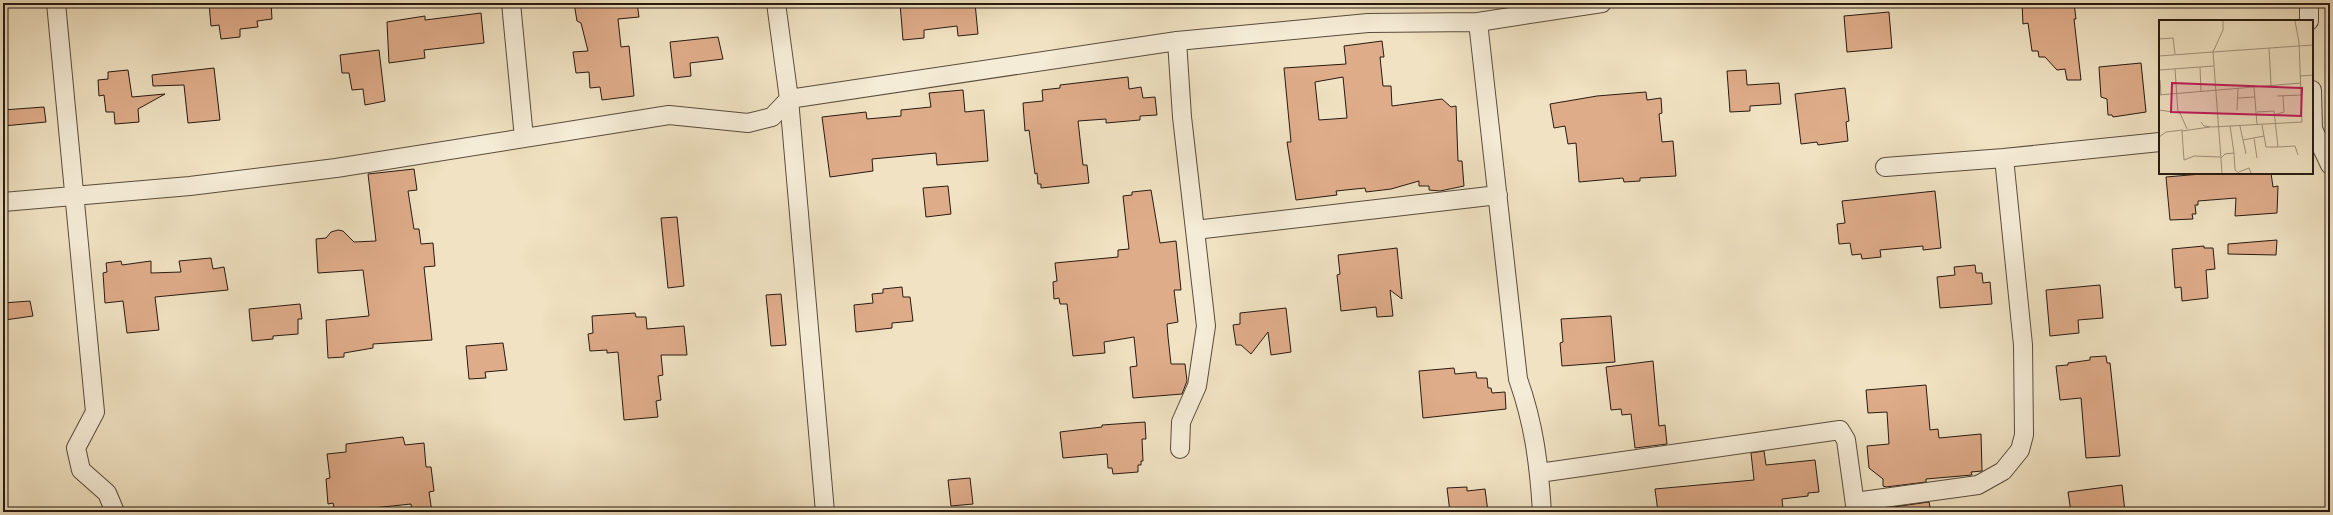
<svg xmlns="http://www.w3.org/2000/svg" width="2333" height="515" font-family="Alegreya,serif">
<rect width="100%" height="100%" fill="#f0e2c2"/>
<filter id="stains"><feTurbulence type="fractalNoise" baseFrequency=".005" numOctaves="4"/><feColorMatrix values="0 0 0 0 .2 0 0 0 0 .09 0 0 0 0 .02 0 0 0 .5 -.17"/></filter>
<radialGradient id="worn" r=".72"><stop offset=".6" stop-color="#630" stop-opacity="0"/><stop offset="1" stop-color="#630" stop-opacity=".3"/></radialGradient>
<path fill="#dfac8a" stroke="#271a10" fill-rule="evenodd" d="M209,3H271L272,19L257,21L258,27L240,29V37L221,39L219,25L211,26Z
M574,3H637L639,17L618,19L621,47L629,46L634,96L602,100L600,87L590,88L589,72L576,73L573,52L588,51L581,23L577,21Z
M900,3H975L978,34L958,36L957,26L924,30V38L903,40Z
M2022,3H2074L2076,19H2074L2081,80H2067L2065,69L2057,70L2045,57H2039L2038,51H2032L2028,23L2023,24Z
M1889,12L1892,48L1847,52L1844,16Z
M481,13L484,43L424,50L425,58L389,63L387,22L425,16V20Z
M718,37L723,59L690,63L691,76L674,78L670,42Z
M1382,41L1384,57H1380L1383,86H1391L1392,106L1442,99L1451,107L1456,106L1458,161H1462L1464,186L1440,191L1429,190V186H1419V181L1391,189L1366,192L1365,188L1336,191L1337,195L1296,200L1287,142H1291L1284,68L1346,64L1344,46ZM1343,77L1347,118L1319,120L1315,82Z
M379,50L385,101L365,105L363,89L352,90L349,73H342L340,55Z
M2141,63L2146,112L2113,117L2112,115H2108L2107,99L2101,97L2099,67Z
M214,68L220,120L188,123L184,85L153,86L152,75Z
M128,70L132,97L165,94L138,109L139,122L115,124L114,112H106L104,95L99,96L98,80L108,79V72Z
M1746,70L1747,85L1779,83L1781,104L1750,106V111L1730,112L1727,71Z
M1128,77L1129,89L1141,87L1143,98L1155,97L1157,115L1140,116V120L1106,123V119L1078,121L1083,165H1087L1089,183L1041,188V184H1038L1037,173L1035,174L1029,130L1025,131L1023,103L1043,101L1042,90L1060,88V85Z
M1845,88L1849,121L1846,122L1848,141L1818,145L1817,142L1801,144L1795,94Z
M963,90L965,112L984,110L988,161L937,165L936,153L872,159L873,171L830,177L822,117L866,112L867,119L901,116V110L931,107L929,93Z
M1646,92L1647,100L1661,98L1662,113L1659,114L1662,142L1673,141L1676,176L1640,178V181L1624,182L1623,178L1579,182L1576,143L1568,144L1565,126L1554,128L1550,104L1597,96Z
M44,107L46,122L3,126V110Z
M414,169L417,190L408,191L414,229H419L421,244L433,243L435,266L424,267L432,340L373,344V348L344,353V357L328,358L326,320L369,316L363,270L318,273L316,239L326,238L331,232L338,230L343,231L354,242L376,241L368,174Z
M2213,173H2271L2273,187L2278,186L2277,213L2235,216L2236,198L2198,201V205H2195L2196,214H2192L2193,219L2170,220L2166,177Z
M948,186L951,214L926,217L923,188Z
M1151,190L1160,243L1176,241L1181,290H1174L1178,322L1167,324L1168,337L1171,364H1185L1187,381L1182,394L1133,398L1130,367L1137,366L1134,337L1104,342L1105,353L1073,356L1067,304H1060L1059,298L1054,299L1053,282L1057,281L1055,263L1118,257V250L1129,249L1123,196L1132,195V192Z
M1935,191L1941,248L1923,250V246L1880,250L1881,257L1862,259L1861,254L1852,255L1850,243L1839,244L1837,224L1845,223L1842,201Z
M677,217L684,286L668,288L661,218Z
M2277,240L2276,255L2228,254V244Z
M2204,246V248H2213L2215,269L2206,270L2208,298L2182,301L2181,287L2175,288L2172,249Z
M1397,248L1402,299L1390,290L1393,316L1377,317L1376,307L1341,311L1337,275L1340,274L1338,255Z
M211,258L213,269L224,267L228,290L155,297L159,330L127,333L123,301L105,303L103,273L107,272L106,263L121,261L122,265L151,261V273L181,272L179,261Z
M1975,265L1976,273H1982L1983,283L1990,282L1992,304L1940,308L1937,277L1955,275L1954,267Z
M2100,285L2103,318L2078,320L2079,333L2050,336L2046,290Z
M902,287L903,297H910L913,321L892,323V328L856,332L854,305L873,303L872,294L883,293V289Z
M781,294L786,345L771,346L766,295Z
M30,301L33,316L5,320L3,303Z
M300,304L302,319H298V334L273,336V339L252,341L249,309Z
M1286,308L1291,352L1271,355L1268,332L1251,354L1241,345H1236L1233,325L1240,324V313Z
M635,313L636,317H646L647,329L684,326L687,355H661L663,375L658,376L661,400L656,401L658,417L624,420L618,352L607,353V350L590,351L588,334L593,333L592,316Z
M1611,316L1615,362L1562,366L1560,343L1563,342L1561,319Z
M503,343L507,370L485,372L486,378L469,379L466,346Z
M2106,356L2107,363H2110L2120,456L2086,458L2081,398L2060,400L2056,366L2068,365V363L2090,360V357Z
M1653,361L1659,426L1665,425L1667,444L1635,448L1631,414L1622,415L1621,409L1611,410L1606,367Z
M1454,368L1455,374L1476,372L1477,378H1487L1488,388H1491L1492,393L1505,392L1506,409L1423,418L1419,371Z
M1926,385L1930,430L1938,429L1939,438L1981,434L1982,471L1971,472L1972,475L1926,479V482L1886,487L1883,486V479L1869,468L1867,446L1889,444L1887,412L1868,413L1866,390Z
M1145,422L1146,439H1142L1143,461H1141V465H1138V472L1113,474L1112,468H1108L1107,454L1063,458L1060,432L1102,427V425Z
M403,437L405,445L424,443L426,467H431L434,491L429,492L432,512H412L411,504L335,512L333,503L328,504L326,479L330,478L327,454L346,452V444Z
M1764,451L1766,465L1815,460L1819,492L1808,493V496L1782,499L1783,509L1753,512H1658L1655,489L1754,480L1751,453Z
M970,478L973,504L951,506L948,480Z
M2122,485L2125,512H2071L2068,492Z
M1467,487V491L1485,489L1488,512H1450L1447,488Z
M1929,502L1931,512H1886V508Z"/>
<g fill="none" stroke-linecap="round" stroke-linejoin="round">
<g stroke="#594c3c" stroke-width="20">
<path id="minor" d="M56,3L95,412L76,448L81,470L107,493L115,512
M511,3L524,138
M776,3L789,99L825,512
M2309,3V21
M1478,22L1518,379C1534,424 1539,464 1542,512
M1177,41L1182,117L1206,326L1197,386L1181,422L1180,449
M2312,90L2313,129L2330,165
M1885,167L2004,158L2160,142
M3,202L190,186L336,168L669,115L748,123L772,117L789,99L1177,41L1368,23L1478,22L1602,3
M1195,230L1498,195
M1539,473L1840,430L1846,440L1856,512
M1855,502L1978,485L2003,471L2020,450L2024,435L2023,345L2004,158"/>
</g>
<use href="#minor" stroke="#f5ecd7" stroke-width="18"/>
</g>
<g transform="translate(2159 20)">
<rect width="154" height="154" fill="#f0e2c2"/>
<path fill="none" stroke="#a0927b" stroke-width="1" d="M0,19L14,18L16,34M110,28L112,65M0,36L54,32L64,10V1M0,43V61M41,47L42,72M16,49L19,93M0,50L55,46M141,56L154,55M1,60L2,75M95,67L98,105M0,75L142,63M118,76L142,75M79,78L96,77M0,90L21,93L28,109M78,90L79,68M98,92L115,91L119,127L136,126L139,135M115,95L125,92L124,76M42,102L45,106L53,107L143,102L140,22L136,1M103,105L107,127H119M71,106L75,133M81,106L87,134M51,107L23,111L25,140L35,136L61,137M0,117L7,112L24,110M95,118L98,138M84,120L105,116M62,138L66,134L75,133L76,150L80,153M80,152L90,148L92,153M63,153L54,32L154,25"/>
<path fill="#c2185b" fill-opacity="0.15" stroke="#c2185b" stroke-width="2" d="M13,63L143,68L142,96L12,92Z"/>
<rect width="154" height="154" fill="none" stroke="#271a10" stroke-width="2"/>
</g>
<rect width="2333" height="515" fill="none" stroke="#f0e2c2" stroke-width="16"/>
<rect x="4" y="4" width="2325" height="507" fill="none" stroke="#271a10" stroke-width="2"/>
<rect x="8" y="8" width="2317" height="499" fill="none" stroke="#271a10"/>
<rect width="100%" height="100%" filter="url(#stains)"/>
<rect width="100%" height="100%" fill="url(#worn)"/>
</svg>
